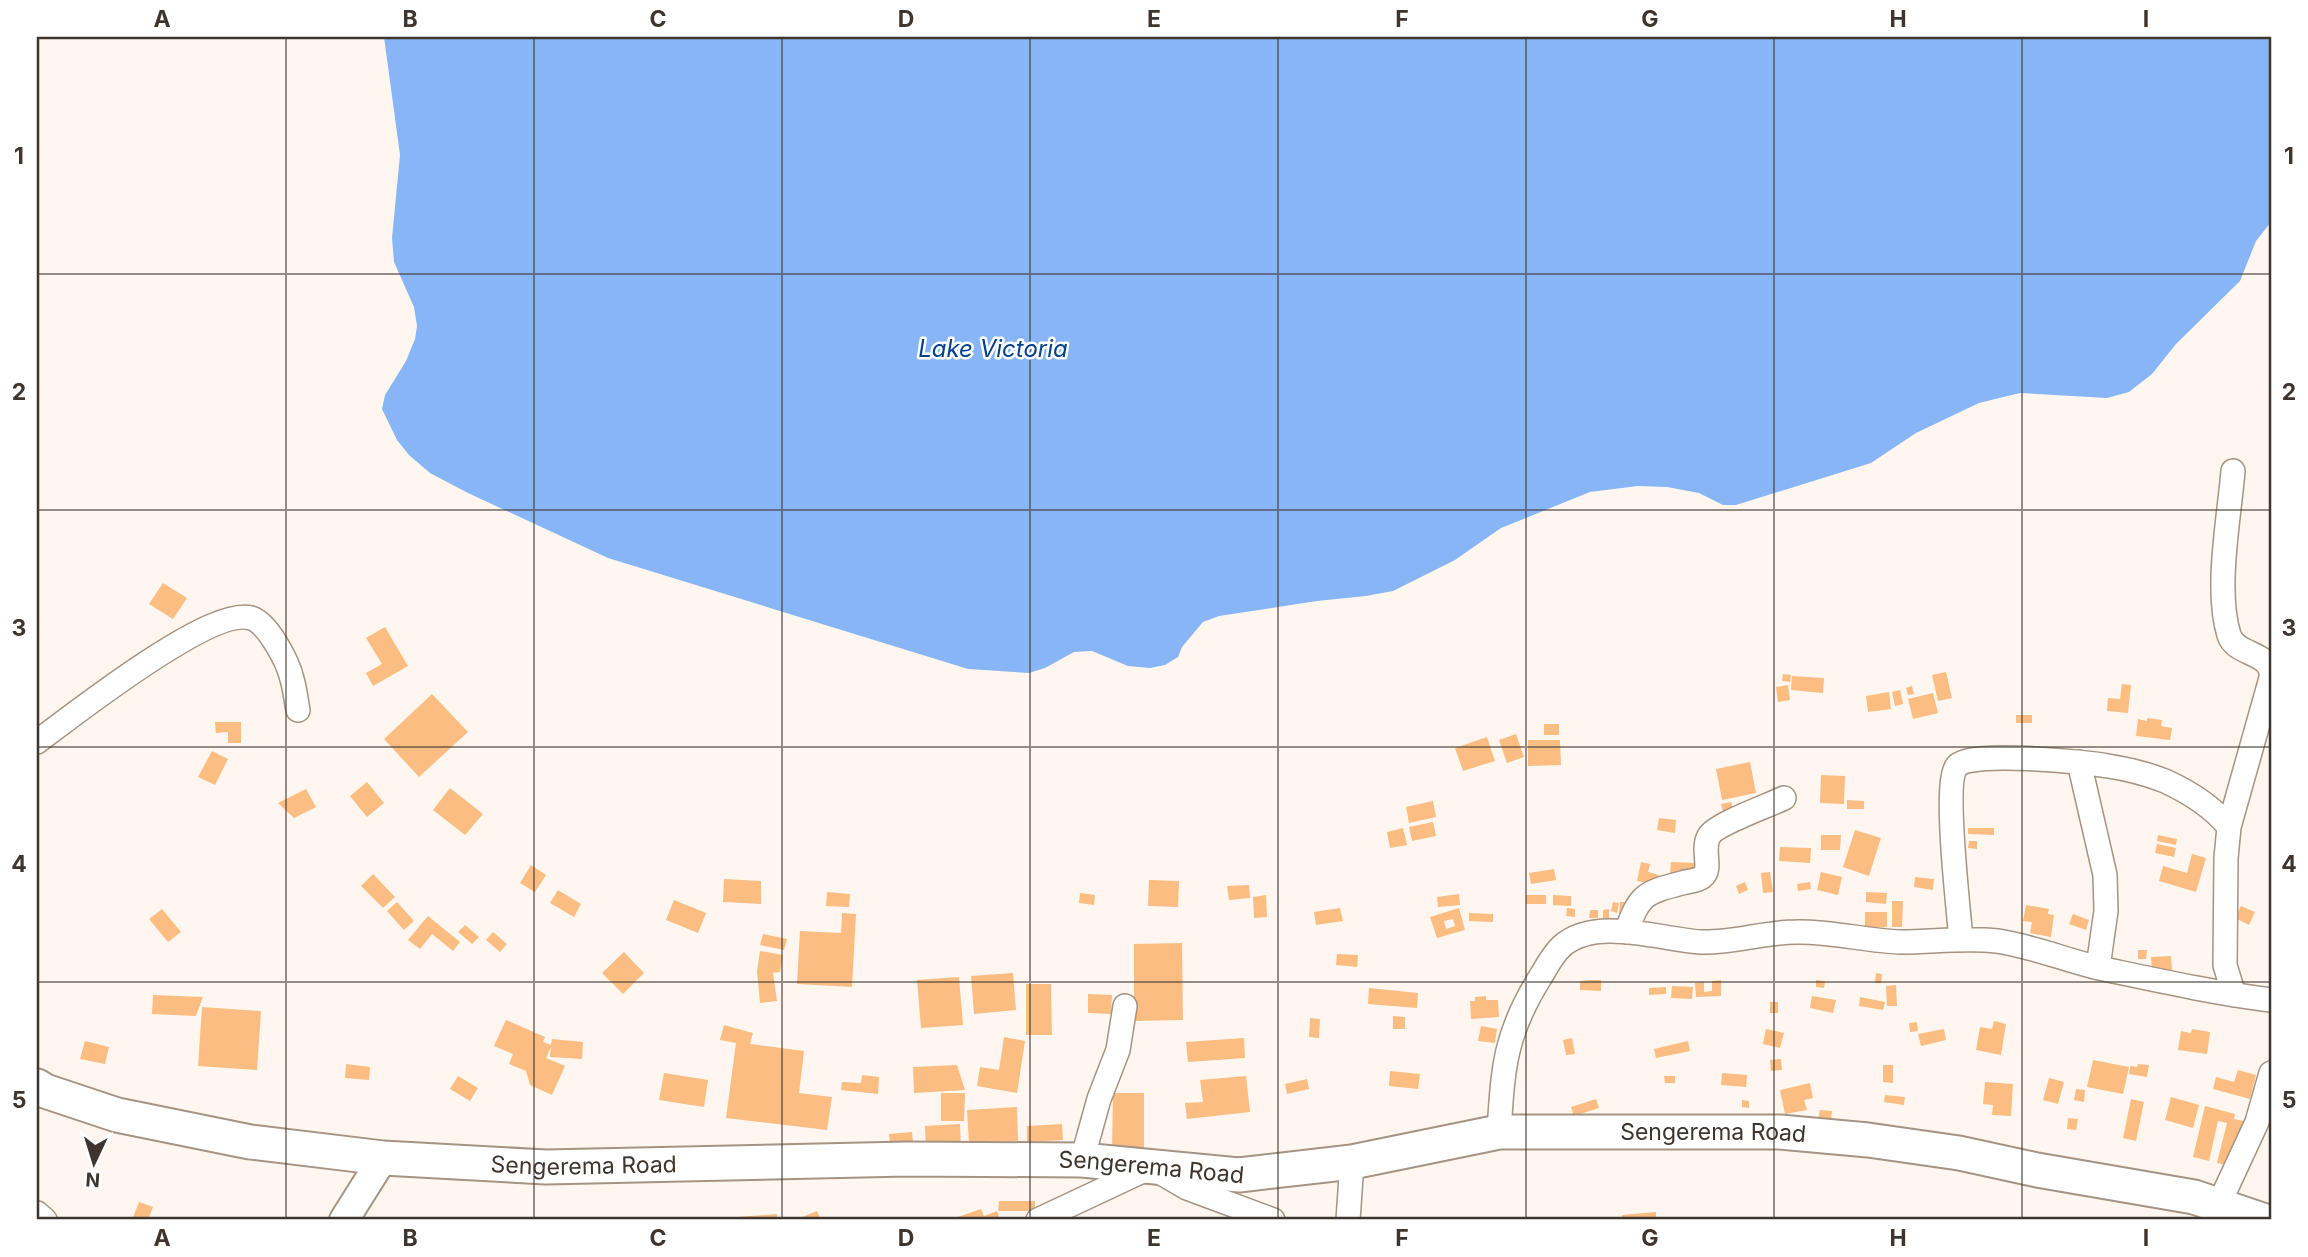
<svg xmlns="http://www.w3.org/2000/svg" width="2308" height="1257" font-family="Inter,sans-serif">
<rect width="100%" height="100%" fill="#fff7ef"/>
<path fill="#88b5f6" d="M384,37H2271V222L2256,241L2240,281L2176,344L2152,374L2129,392L2107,398L2020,393L1979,403L1916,433L1871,463L1736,505H1723L1699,493L1667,487L1638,486L1590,492L1501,528L1455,560L1393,591L1366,596L1317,601L1219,616L1203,622L1182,647L1178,657L1165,665L1150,668L1128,666L1092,651L1074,652L1045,668L1029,673L968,669L608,558L468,493L430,473L409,455L397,440L382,409L385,395L406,361L415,339L417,326L414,307L394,262L392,238L400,155Z"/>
<path fill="#fbbd81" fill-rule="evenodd" d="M163,583L187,598L173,619L149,604Z
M385,627L408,666L373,686L366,673L382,664L366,638Z
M1946,672L1952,698L1938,701L1932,675Z
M1783,674L1791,675L1790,682L1782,681Z
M1792,676L1824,678L1823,693L1791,690Z
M2122,684L2131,685L2128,713L2107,711L2108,698L2120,699Z
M1788,685L1790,700L1778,702L1776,687Z
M1912,686L1914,694L1908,695L1906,688Z
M1900,690L1903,704L1895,706L1892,692Z
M1889,692L1891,709L1868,712L1866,696Z
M1933,693L1938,713L1913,719L1908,699Z
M432,694L468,732L419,777L384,739Z
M2016,715H2032V723H2016Z
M2147,718L2162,720L2161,726L2172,728L2170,740L2136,736L2138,719L2147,721Z
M215,722H241V743H228V732L216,733Z
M1544,724H1559V735H1544Z
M1516,734L1524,757L1507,763L1499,740Z
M1487,737L1495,761L1463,771L1455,748Z
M1528,740H1560L1561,765L1528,766Z
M212,751L228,759L215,785L198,777Z
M1750,762L1756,793L1722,800L1716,769Z
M1821,775L1845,776L1844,804L1820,803Z
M367,782L384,803L367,817L350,796Z
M450,788L483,814L465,835L433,810Z
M306,789L316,807L294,818L278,803Z
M1847,800L1864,801V809H1847Z
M1433,801L1436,817L1409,823L1406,807Z
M1731,802L1735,815L1725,818L1721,804Z
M1659,818L1676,820L1675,833L1657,830Z
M1433,822L1436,836L1412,841L1409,827Z
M1403,828L1407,845L1390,848L1387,832Z
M1968,828H1994V835L1968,834Z
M1855,830L1881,838L1869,876L1843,867Z
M1821,835H1841L1840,850H1821Z
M2158,835L2177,839L2176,845L2157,841Z
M1969,841H1977V849L1968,848Z
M2157,844L2176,848L2174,857L2155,853Z
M1780,847L1811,848L1810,863L1779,861Z
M2192,854L2206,858L2196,892L2159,881L2163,866L2187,873Z
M1641,862L1650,864L1648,872L1659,875L1657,885L1637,881Z
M1671,862L1696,863L1695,875L1670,873Z
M531,865L546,875L535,892L520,883Z
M1554,869L1556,880L1531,884L1529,873Z
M1770,872L1773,892L1763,893L1761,873Z
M1821,872L1842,877L1838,895L1817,890Z
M373,874L395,897L383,908L361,886Z
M1915,877L1934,879L1933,890L1914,887Z
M724,879L761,881V904L723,902Z
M1149,880L1179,881L1178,907L1148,906Z
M1745,882L1748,890L1739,894L1736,886Z
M1810,882L1811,889L1798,891L1797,884Z
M1249,885L1250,898L1229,900L1227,886Z
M558,890L581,904L574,917L550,903Z
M827,892L850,894L849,907L826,906Z
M1866,892L1887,893L1886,904L1866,902Z
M1080,893L1095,895L1094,905L1079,903Z
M1459,894L1460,905L1438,907L1437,897Z
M1266,895L1267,917L1254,918L1253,897Z
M1526,895H1546V904H1526Z
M1553,895L1571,896V906L1553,905Z
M674,900L706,913L698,933L666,920Z
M1892,901H1903L1902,927H1892Z
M397,902L414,921L404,930L387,911Z
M1613,902L1619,903L1617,913L1611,911Z
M1620,902H1626L1625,915L1619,914Z
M2026,905L2049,909L2048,914L2054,915L2051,937L2030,933L2032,922L2023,921Z
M2241,906L2255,912L2249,925L2235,918Z
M1340,908L1343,921L1316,925L1314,912Z
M1459,908L1465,930L1437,938L1430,917ZM1453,919L1455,926L1446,929L1444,921Z
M1567,908L1575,909V917L1566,916Z
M162,909L181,932L168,942L149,919Z
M1609,909V918H1603V910Z
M1590,910H1598V918H1589Z
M1865,912H1887V927L1865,928Z
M842,913L856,914L852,987L797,984L800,931L841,933Z
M1469,913L1493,914V922L1469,921Z
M2073,914L2089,920L2086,930L2069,924Z
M428,916L460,942L453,951L432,934L420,949L408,940Z
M465,925L479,937L472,944L458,932Z
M493,932L507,944L500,952L486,940Z
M763,934L787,939L784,950L760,945Z
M1182,943L1183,1020L1134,1021V944Z
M2138,950H2147L2146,959H2138Z
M760,951L783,955L780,972L773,973L777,1001L760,1003L757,971Z
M624,952L644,973L623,994L602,973Z
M1337,954L1358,955L1357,967L1336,965Z
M2171,956L2172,970L2152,972L2151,957Z
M1013,973L1016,1010L974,1014L971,976Z
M1876,973L1882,974L1881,983H1875Z
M959,977L963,1025L921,1028L917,980Z
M1591,980H1601V991L1580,990V981Z
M1721,980V996L1696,997L1695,983L1704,982V992L1712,991V981Z
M1816,980L1825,981L1824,988L1816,987Z
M1026,984H1051L1052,1035H1026Z
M1896,985L1897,1006H1887L1886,986Z
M1672,986L1693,987L1692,999L1671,998Z
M1666,987V994L1649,995V988Z
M1369,988L1418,993L1417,1008L1368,1004Z
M1088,994L1112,995L1111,1014L1088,1013Z
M153,995L203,997L196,1016L152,1014Z
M1486,996V1000H1498L1499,1017L1471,1019L1470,1001H1475V997Z
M1812,996L1836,1000L1833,1013L1810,1008Z
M1860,997L1885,1002L1883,1010L1859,1006Z
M1770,1002H1778V1013H1770Z
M202,1007L261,1011L257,1070L198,1066Z
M1393,1016L1405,1017V1029H1393Z
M1310,1018L1320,1019L1319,1038L1309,1037Z
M506,1020L545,1037L543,1042L551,1045L552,1039L583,1042L582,1059L550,1057L551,1047L546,1058L565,1066L552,1095L530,1085L526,1071L509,1064L513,1054L494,1046Z
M1994,1021L2006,1024L2001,1055L1976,1050L1980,1027L1992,1029Z
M1917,1022L1918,1031L1910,1032L1909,1023Z
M724,1025L753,1033L750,1044L804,1051L799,1093L832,1097L827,1130L726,1118L736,1043L720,1040Z
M1481,1026L1497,1029L1495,1043L1478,1041Z
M1766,1029L1784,1033L1780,1048L1763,1044Z
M1944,1029L1946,1040L1921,1046L1918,1034Z
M2192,1029L2210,1032L2207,1054L2178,1050L2181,1031L2191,1033Z
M1004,1037L1025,1041L1017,1093L977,1086L980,1067L999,1070Z
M1244,1038L1245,1058L1188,1062L1186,1042Z
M1572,1038L1575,1054L1566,1055L1563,1040Z
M85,1041L109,1047L105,1064L80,1059Z
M1688,1041L1690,1051L1656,1058L1654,1049Z
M1781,1059L1782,1070L1771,1071L1770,1060Z
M2093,1060L2129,1067L2123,1094L2087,1087Z
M346,1064L370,1067L369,1080L345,1078Z
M2138,1064L2149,1065L2147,1077L2129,1074L2130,1066L2137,1067Z
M957,1065L965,1090L914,1093L913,1067Z
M1883,1065H1893V1083L1883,1082Z
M2238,1070L2256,1075L2250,1099L2213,1089L2216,1077L2234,1082Z
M1390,1071L1420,1074L1418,1089L1389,1086Z
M664,1073L708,1080L704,1107L659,1100Z
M1722,1073L1747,1075L1746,1087L1721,1085Z
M862,1075L879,1077L878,1094L841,1090L842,1082L861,1083Z
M458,1076L478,1088L470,1101L450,1089Z
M1246,1076L1250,1112L1187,1119L1185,1103L1203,1102L1200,1080Z
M1664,1076H1675V1083H1665Z
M2049,1078L2064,1082L2058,1104L2043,1100Z
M1307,1079L1309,1089L1287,1094L1285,1084Z
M1985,1082L2013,1084L2011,1116L1992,1115L1993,1105L1983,1104Z
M1810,1083L1813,1098L1804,1100L1807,1110L1785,1114L1780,1090Z
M2076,1089L2085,1090L2084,1102L2074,1100Z
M941,1093H965L964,1121H941Z
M1113,1093H1144V1151H1112Z
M1885,1095L1905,1097L1904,1105L1884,1102Z
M2171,1097L2199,1105L2193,1128L2165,1120Z
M1596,1099L1599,1108L1574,1116L1571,1107Z
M2131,1099L2144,1102L2136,1141L2123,1138Z
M1742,1100L1749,1101V1108L1742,1107Z
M2205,1106L2235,1114L2234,1119L2243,1121L2232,1166L2217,1163L2227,1123L2218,1121L2209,1161L2193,1157Z
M1017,1107L1018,1141L969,1143L967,1110Z
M1820,1110L1832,1111L1830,1129L1811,1127L1813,1118L1818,1119Z
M2068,1118L2078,1119L2076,1130L2067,1129Z
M960,1124L961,1150L926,1151L925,1126Z
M1062,1124L1063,1140L1027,1142V1126Z
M912,1132L913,1142L890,1144L889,1134Z
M999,1201H1035V1211H998Z
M139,1202L153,1207L148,1220H132Z
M981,1209L984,1216L997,1211L1000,1220H956L955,1218Z
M817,1211L821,1220H795Z
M1656,1212V1220H1622V1215Z
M777,1214V1220H737V1217Z"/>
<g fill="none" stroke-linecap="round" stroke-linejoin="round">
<g stroke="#a59383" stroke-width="26">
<path id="minor" d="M2233,471C2229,519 2215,590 2229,635C2235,655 2269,652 2271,673
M37,742C72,716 211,606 251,618C268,623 288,662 292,679C295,689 296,700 298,710
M2079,762L2105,875L2106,911L2098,967
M1626,932C1640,895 1643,893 1682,883C1688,881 1697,881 1702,877C1713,869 1701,850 1709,836C1716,824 1768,806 1784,798
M1961,940C1959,912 1943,783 1957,766C1969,750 2085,762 2108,766C2128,769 2147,774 2165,781C2189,792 2212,806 2229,827
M2234,995L2225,965L2226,858L2229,827L2271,678
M1499,1132C1503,1066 1505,1033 1541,976C1547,966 1553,954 1562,946C1596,916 1662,940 1701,942C1734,943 1764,932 1796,932C1831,931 1866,941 1901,942C1933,942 1966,937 1997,941C2032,946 2065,960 2099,968C2156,980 2214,993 2271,1000
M1082,1160L1099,1099L1118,1050L1125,1006
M2219,1204L2257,1122L2271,1073
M37,1213L45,1220
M1038,1220L1151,1167L1187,1188L1273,1220
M1348,1220L1352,1162"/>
</g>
<g stroke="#a59383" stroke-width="32">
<path id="tertiary" d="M344,1220L383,1158"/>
</g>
<g stroke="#a59383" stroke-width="37">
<g id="secondary">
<path id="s1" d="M37,1086L45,1091L117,1115L250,1142L383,1158L546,1167L907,1159L1082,1160L1239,1175L1352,1162L1499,1132H1780L1868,1140L1959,1153L2037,1170L2194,1197L2262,1220"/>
</g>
</g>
<use href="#minor" stroke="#fff" stroke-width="23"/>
<use href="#tertiary" stroke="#fff" stroke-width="28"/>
<use href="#secondary" stroke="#fff" stroke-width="33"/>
</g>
<path fill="none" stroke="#3d352e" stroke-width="2" stroke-opacity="0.55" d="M286,37V1220M534,37V1220M782,37V1220M1030,37V1220M1278,37V1220M1526,37V1220M1774,37V1220M2022,37V1220M37,274H2271M37,510H2271M37,747H2271M37,982H2271"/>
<g text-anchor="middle" stroke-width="5" stroke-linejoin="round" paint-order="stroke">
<g font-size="23" fill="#3d352e" stroke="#fff">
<text dy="8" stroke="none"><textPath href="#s1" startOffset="1690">Sengerema Road</textPath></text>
<text dy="8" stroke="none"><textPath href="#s1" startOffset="556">Sengerema Road</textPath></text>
<text dy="8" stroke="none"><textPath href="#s1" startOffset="1124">Sengerema Road</textPath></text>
</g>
<g font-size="24" font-style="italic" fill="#07428c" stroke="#fff">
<text x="993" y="357">Lake Victoria</text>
</g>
</g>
<rect width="2308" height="1257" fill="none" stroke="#ffffff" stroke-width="77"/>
<g transform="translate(94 1163) rotate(184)" stroke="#ffffff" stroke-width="5" paint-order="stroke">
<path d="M0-5L12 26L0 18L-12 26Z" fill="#3d352e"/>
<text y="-10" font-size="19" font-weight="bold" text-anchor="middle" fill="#3d352e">N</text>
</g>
<rect x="38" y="38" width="2232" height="1180" fill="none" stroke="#3d352e" stroke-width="2.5"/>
<g font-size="23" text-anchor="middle" font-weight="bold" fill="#3d352e">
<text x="162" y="27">A</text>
<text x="410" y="27">B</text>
<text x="658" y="27">C</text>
<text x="906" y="27">D</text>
<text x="1154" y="27">E</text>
<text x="1402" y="27">F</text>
<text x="1650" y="27">G</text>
<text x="1898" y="27">H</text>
<text x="2146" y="27">I</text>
<text x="19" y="164">1</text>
<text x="2289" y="164">1</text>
<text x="19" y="400">2</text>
<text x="2289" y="400">2</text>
<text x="19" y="636">3</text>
<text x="2289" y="636">3</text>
<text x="19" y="872">4</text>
<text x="2289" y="872">4</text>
<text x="19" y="1108">5</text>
<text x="2289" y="1108">5</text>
<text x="162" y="1246">A</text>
<text x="410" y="1246">B</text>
<text x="658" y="1246">C</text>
<text x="906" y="1246">D</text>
<text x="1154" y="1246">E</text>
<text x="1402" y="1246">F</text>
<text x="1650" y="1246">G</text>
<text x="1898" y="1246">H</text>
<text x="2146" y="1246">I</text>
</g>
</svg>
